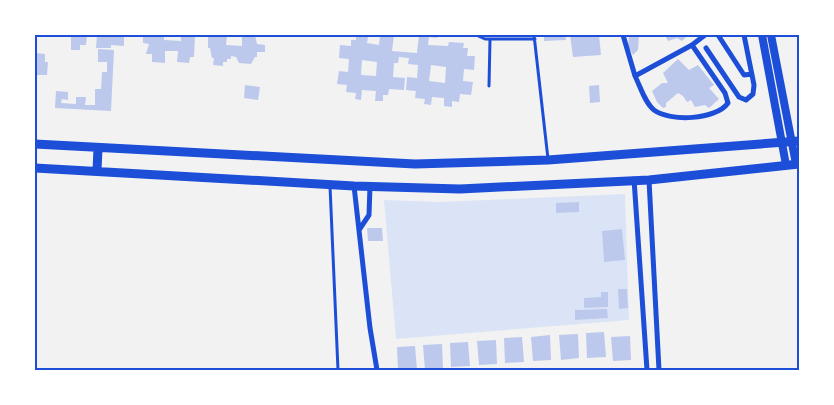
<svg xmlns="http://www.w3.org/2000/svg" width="834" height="405" font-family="Commissioner,sans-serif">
<rect width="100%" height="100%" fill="#f2f2f2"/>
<path fill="#dbe4f7" d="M625,194L629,320L396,339L384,200L440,202Z"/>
<path fill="#bdc9ec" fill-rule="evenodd" d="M71,35H87L86,45H80V50H71Z
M97,35H124V46L111,45V48H96Z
M143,35H164V40L181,41V35H195L194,57H190L189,63L177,62L178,51H165V63L152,62V54H146L149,44L143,43Z
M208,35H227L226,45L242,46V35H255L257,44L265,45V52H257V57H255L251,64L239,63L236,57L231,56V59H227V62H223V66L213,65L214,58H212L210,48H208Z
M380,35H394L392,51L417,53L419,35H437V38L429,37L428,45L448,46L449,42L464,43L463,48H468L467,56H475L474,70L464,69L463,81L473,82L471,95L460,94L459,102L452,101V107L444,106V98L432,97L431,105L424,104L425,99L415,98L416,91L406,90L407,77L417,78L418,65L408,64L409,58L399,57L398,63H394L393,77L405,78L404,90L389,89L388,95H383V101H375L376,91L362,90L361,100L355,99L356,93L346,92L347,85L337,84L339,71L348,72L349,59L339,58L340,45L351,46V40H356V36L368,37L367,43L379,45ZM362,60L377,62L376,76L361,75ZM431,65L446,67L445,83L429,81Z
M544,35H565L566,40L544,41Z
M570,35H599L601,55L573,57Z
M629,35H639L638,50L633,55L628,46Z
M665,35H688L682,41L677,38L668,41Z
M98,49L114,50L111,111L55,108L56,91L68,92V100L62,99L61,103L76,104V97H86L85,105H95V89H101L102,72H107V62H98Z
M35,53L45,54V62H48L47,75H35Z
M678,59L689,70L698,65L714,85L709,88L719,99L709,108L705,105L695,107L691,100L687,102L683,96L678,93L666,103V107L663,108L657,102L652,91L662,83H668L663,73Z
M245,85L260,87L258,100L244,98Z
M599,85L600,102L590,103L589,86Z
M579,202V212L556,213V203Z
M367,228H382L383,241H368Z
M622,229L625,260L604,262L602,231Z
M618,289H627L628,308L619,309Z
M601,292H608V307L584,308V298L601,297Z
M607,309L608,318L575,320V310Z
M604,332L606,357L587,358L586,333Z
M578,334L579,358L561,360L559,335Z
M550,335L551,360L533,361L531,337Z
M630,336L631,360L613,361L611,337Z
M522,337L524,362L505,363L504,338Z
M496,340L497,364L479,365L477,341Z
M468,342L470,366L451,367L450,343Z
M442,344L443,369L425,370L423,345Z
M415,346L417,370H398L397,347Z"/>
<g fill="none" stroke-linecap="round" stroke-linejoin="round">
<path stroke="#1d4ed8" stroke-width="3" d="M476,35L485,39H535
M534,35L548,159
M489,86L490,39
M330,186L338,370"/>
<path stroke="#1d4ed8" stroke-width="5" d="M623,35L635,76
M718,35L744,75L752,74
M692,45L725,93L728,103C716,120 670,122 654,110C645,103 640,86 635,76Z
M692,45L705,35
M706,48L739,97L746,100L753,94L754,85L744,35
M634,179L647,370
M649,180L659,370
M354,186L370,328L377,370
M359,230L369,215L370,186"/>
<path stroke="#1d4ed8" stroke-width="8" d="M762,35L786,165
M771,35L796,164"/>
<path stroke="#1d4ed8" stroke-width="9" d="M35,144L415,164L548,160L799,141
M35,168L354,186L460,189L649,180L799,164
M97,171L98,148"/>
</g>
<rect width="834" height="405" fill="none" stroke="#ffffff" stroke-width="72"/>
<rect x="36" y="36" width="762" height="333" fill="none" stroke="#1d4ed8" stroke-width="2"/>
</svg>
